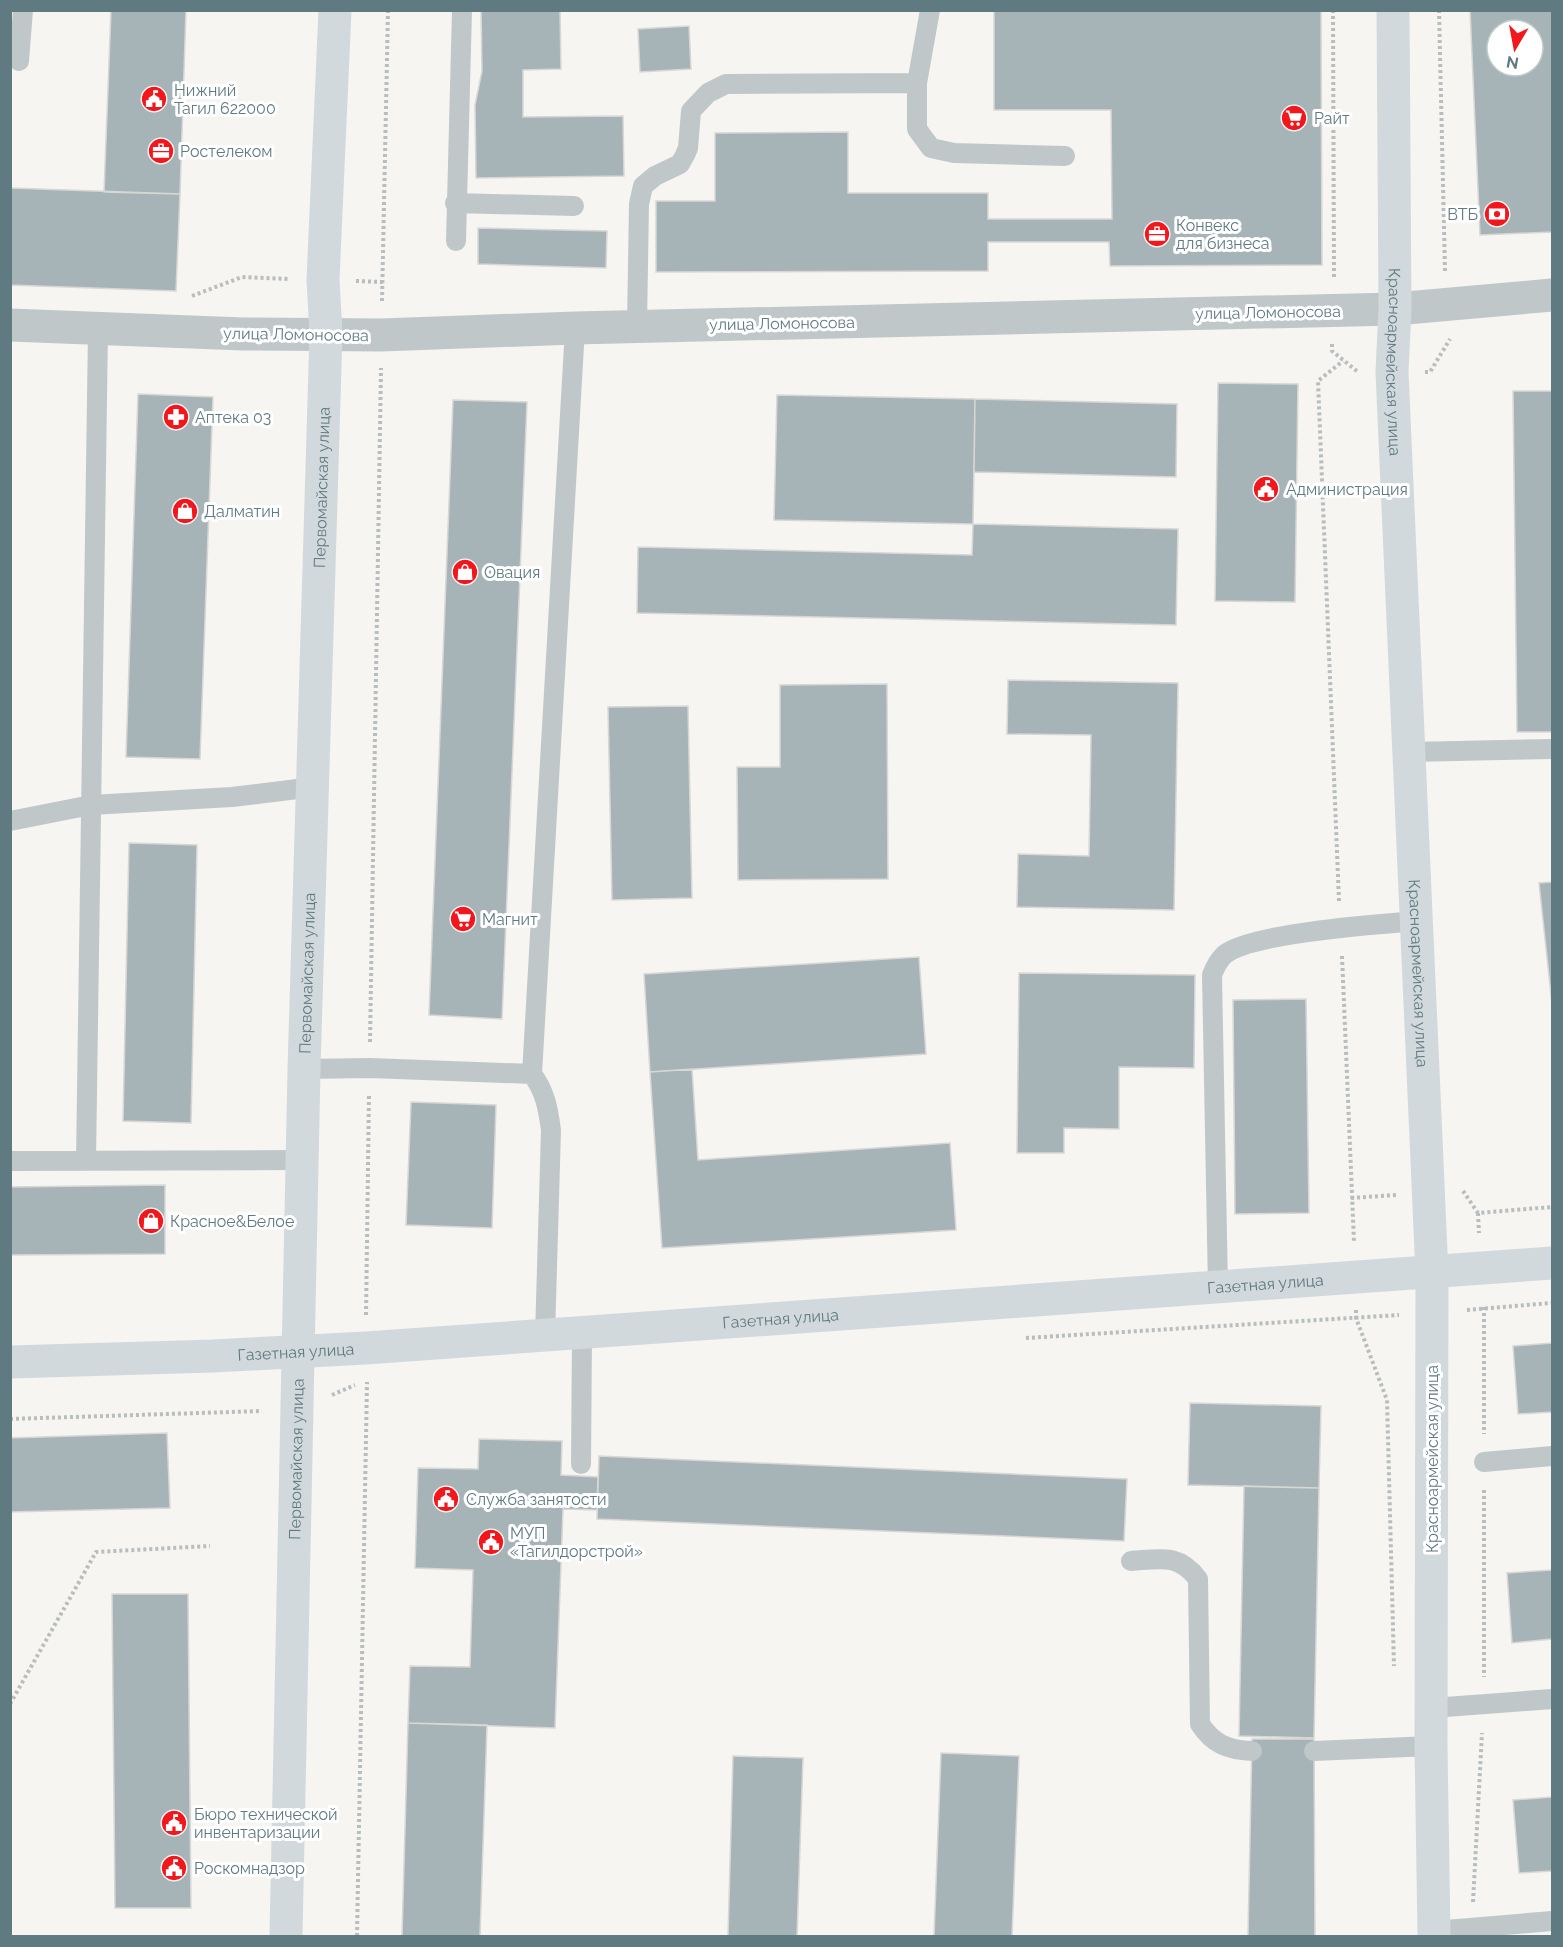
<svg xmlns="http://www.w3.org/2000/svg" width="1563" height="1947" font-family="Raleway,sans-serif">
<rect width="100%" height="100%" fill="#f6f5f2"/>
<path fill="#a7b4b7" stroke="#d8d7d5" stroke-width="1.5" fill-rule="evenodd" d="M111,10H186L180,194L104,192Z
M481,10H560L561,69L523,70V117L623,116L624,176L476,178L475,105L482,71Z
M994,10H1321L1322,265L1110,266L1109,242H988V271L656,272V201H715V133L848,132V193H988V219H1112L1111,110H994Z
M1470,10H1552V232L1480,235ZM1497,30H1533V66H1497Z
M689,26L691,69L640,72L638,29Z
M10,188L180,194L176,291L10,285Z
M478,228L607,231L606,268L478,264Z
M1218,383L1298,384L1295,602L1215,601Z
M1513,391H1552V732H1517Z
M138,394L213,397L200,759L126,757Z
M777,395L975,399L973,524L774,520Z
M975,399L1177,404L1176,477L974,472Z
M453,400L527,402L502,1019L429,1015Z
M973,524L1178,529L1176,625L637,613L638,547L972,555Z
M1008,680L1178,683L1174,910L1017,907L1018,854L1089,856L1091,735L1007,734Z
M887,684L888,879L738,880L737,767H780V685Z
M688,706L692,898L612,900L608,707Z
M129,843L197,845L191,1123L123,1121Z
M1552,882V1004L1539,883Z
M919,957L926,1054L650,1072L644,974Z
M1019,973L1195,975L1194,1068L1119,1067V1129L1064,1128V1153H1017Z
M1306,999L1309,1213L1235,1214L1233,1000Z
M692,1069L698,1160L950,1143L956,1230L662,1248L650,1072Z
M411,1102L496,1105L492,1228L406,1225Z
M165,1185V1254L10,1255V1187Z
M1552,1343V1412L1518,1414L1513,1346Z
M1190,1403L1321,1406L1319,1488L1188,1485Z
M167,1433L170,1508L10,1512V1438Z
M479,1439L562,1441L561,1475L598,1477L597,1510L563,1509L555,1728L408,1723L410,1666L470,1667L473,1570L415,1568L418,1468L478,1469Z
M599,1456L1127,1479L1124,1541L597,1519Z
M1244,1486L1319,1488L1314,1738L1239,1736Z
M1552,1570V1639L1512,1643L1507,1573Z
M112,1594H188L191,1908H115Z
M408,1723L487,1725L480,1936H402Z
M1252,1739H1314L1315,1936H1248Z
M941,1753L1019,1756L1012,1936H934Z
M733,1756L803,1758L797,1936H728Z
M1552,1797V1871L1519,1873L1513,1800Z"/>
<g fill="none" stroke-linecap="round" stroke-linejoin="round">
<path stroke="#b8bdbf" stroke-width="4" stroke-dasharray="3 3" stroke-linecap="butt" d="M1333,10L1334,277
M1439,10L1445,271
M356,281L383,282
M192,296L242,277L289,279
M382,301L388,10
M1332,344V351L1358,372
M1425,372H1430L1450,339
M1339,901L1318,381L1343,361
M1342,956L1354,1242
M370,1042L381,368
M1463,1191L1478,1213L1552,1207
M1351,1198L1396,1195
M1478,1213L1479,1233
M1484,1307V1434
M1356,1310V1318L1387,1400L1394,1666
M1467,1310L1552,1303
M366,1315L369,1094
M1026,1338L1399,1315
M332,1395L355,1385
M10,1419L262,1411
M1484,1490V1677
M10,1704L96,1552L210,1546
M1473,1902L1482,1733
M357,1936L367,1382"/>
<path stroke="#c0c7c9" stroke-width="20" d="M19,61L23,10
M917,83L930,10
M455,203L574,206
M456,241L462,10
M637,326L639,204L643,186L655,176L680,164L685,155L688,148L691,111L708,93L726,84L917,83V129L931,148L954,153L1065,156
M1410,752L1552,749
M10,821L91,805L232,797L314,787
M304,1069L370,1068L532,1074C545,1091 548,1108 551,1130L545,1336
M532,1074L575,328
M10,1161L302,1160
M86,1161L98,329
M1218,1289L1212,975C1215,967 1218,961 1224,955C1249,933 1381,924 1419,921
M1484,1462L1552,1456
M581,1464L582,1334
M1131,1561C1160,1559 1178,1553 1198,1579L1200,1724C1213,1744 1228,1750 1252,1751
M1432,1708L1552,1699
M1314,1751L1431,1746
M1434,1931L1552,1921"/>
<path stroke="#c0c7c9" stroke-width="33" d="M10,325L243,334L381,335L575,328L1395,309L1552,295"/>
<g stroke="#d2d9dc" stroke-width="33">
<path id="s1" d="M1393,10L1395,309L1392,372L1432,1274L1431,1746L1434,1936"/>
<path id="s2" d="M10,1362L213,1356L366,1348L1552,1263"/>
<path id="s3" d="M286,1936L304,1069L326,333L323,280L335,10"/>
</g>
</g>
<defs>
<g id="civic-disc" transform="scale(1.35)"><circle r="9.5" fill="#f2171c" stroke="#fff"/><path d="M-.6-6.5H3V-4.5H.6V-3L4-1V1h2V6H-6V1h2V-1L-.6-3ZM-1.2 2.5V6h2.4V2.5Z" fill="#fff"/></g>
<g id="supermarket-disc" transform="scale(1.35)"><circle r="9.5" fill="#f2171c" stroke="#fff"/><path d="M-6-5.5h2.5l.6 2H6L4.5 2H-2.5L-4.4-4H-6ZM-1.5 3.2a1.3 1.3 0 1 0 .1 0ZM3 3.2a1.3 1.3 0 1 0 .1 0Z" fill="#fff"/></g>
<g id="office-disc" transform="scale(1.35)"><circle r="9.5" fill="#f2171c" stroke="#fff"/><path d="M-6-3h4V-5.5h4V-3h4V5H-6ZM-1-4.5V-3h2v-1.5ZM-6 0V1H6V0Z" fill="#fff"/></g>
<g id="bank-disc" transform="scale(1.35)"><circle r="9.5" fill="#f2171c" stroke="#fff"/><path d="M-6-4H6V4H-6ZM0-2.3a2.3 2.3 0 1 0 0 4.6a2.3 2.3 0 1 0 0-4.6Z" fill="#fff"/></g>
<g id="pharmacy-disc" transform="scale(1.35)"><circle r="9.5" fill="#f2171c" stroke="#fff"/><path d="M-2-6h4v4h4v4h-4v4h-4v-4h-4v-4h4Z" fill="#fff"/></g>
<g id="shop-disc" transform="scale(1.35)"><circle r="9.5" fill="#f2171c" stroke="#fff"/><path d="M-5-2.5h2.3a2.7 3.5 0 0 1 5.4 0H5L5.5 6h-11ZM-1.5-2.5h3a1.5 2.3 0 0 0-3 0Z" fill="#fff"/></g>
</defs>
<g fill-rule="evenodd">
<use href="#civic-disc" x="154" y="99"/>
<use href="#supermarket-disc" x="1294" y="118"/>
<use href="#office-disc" x="161" y="151"/>
<use href="#bank-disc" x="1497" y="214"/>
<use href="#office-disc" x="1157" y="234"/>
<use href="#pharmacy-disc" x="176" y="417"/>
<use href="#civic-disc" x="1266" y="489"/>
<use href="#shop-disc" x="185" y="511"/>
<use href="#shop-disc" x="465" y="572"/>
<use href="#supermarket-disc" x="463" y="919"/>
<use href="#shop-disc" x="151" y="1221"/>
<use href="#civic-disc" x="446" y="1499"/>
<use href="#civic-disc" x="491" y="1542"/>
<use href="#civic-disc" x="174" y="1823"/>
<use href="#civic-disc" x="174" y="1868"/>
</g>
<g text-anchor="middle" stroke-width="6" stroke-linejoin="round" paint-order="stroke">
<g font-size="16" fill="#5f7a80" stroke="#fff" text-anchor="start">
<text x="174" y="96">Нижний<tspan x="174" dy="18">Тагил 622000</tspan></text>
<text x="1314" y="124">Райт</text>
<text x="180" y="157">Ростелеком</text>
<text x="1478" y="220" text-anchor="end">ВТБ</text>
<text x="1176" y="231">Конвекс<tspan x="1176" dy="18">для бизнеса</tspan></text>
<text x="195" y="423">Аптека 03</text>
<text x="1286" y="495">Администрация</text>
<text x="204" y="517">Далматин</text>
<text x="484" y="578">Овация</text>
<text x="482" y="925">Магнит</text>
<text x="170" y="1227">Красное&amp;Белое</text>
<text x="466" y="1505">Служба занятости</text>
<text x="510" y="1539">МУП<tspan x="510" dy="18">«Тагилдорстрой»</tspan></text>
<text x="194" y="1820">Бюро технической<tspan x="194" dy="18">инвентаризации</tspan></text>
<text x="194" y="1874">Роскомнадзор</text>
</g>
<g font-size="16" fill="#5f7a80" stroke="#fff">
<text transform="translate(1268 312) rotate(-1)" y="6">улица Ломоносова</text>
<text transform="translate(782 323) rotate(-1)" y="6">улица Ломоносова</text>
<text transform="translate(296 334) rotate(1)" y="6">улица Ломоносова</text>
<text dy="6" stroke="none"><textPath href="#s1" startOffset="352">Красноармейская улица</textPath></text>
<text dy="6" stroke="none"><textPath href="#s3" startOffset="1449">Первомайская улица</textPath></text>
<text dy="6" stroke="none"><textPath href="#s3" startOffset="963">Первомайская улица</textPath></text>
<text dy="6" stroke="none"><textPath href="#s1" startOffset="964">Красноармейская улица</textPath></text>
<text dy="6" stroke="none"><textPath href="#s2" startOffset="1258">Газетная улица</textPath></text>
<text dy="6" stroke="none"><textPath href="#s2" startOffset="772">Газетная улица</textPath></text>
<text dy="6" stroke="none"><textPath href="#s2" startOffset="286">Газетная улица</textPath></text>
<text dy="6" stroke="none"><textPath href="#s3" startOffset="477">Первомайская улица</textPath></text>
<text transform="translate(1432 1459) rotate(-90)" y="6">Красноармейская улица</text>
</g>
</g>
<rect width="1563" height="1947" fill="none" stroke="#5f7a80" stroke-width="24"/>
<g transform="translate(1515 48) rotate(190)"><circle r="28" fill="#ffffff" stroke="#bfcacc" stroke-width="1.5"/>
<path d="M0-4.5L10 22L0 15L-10 22Z" fill="#f2171c"/>
<text y="-9" font-size="16" font-weight="bold" text-anchor="middle" fill="#5f7a80">N</text>
</g>
</svg>
